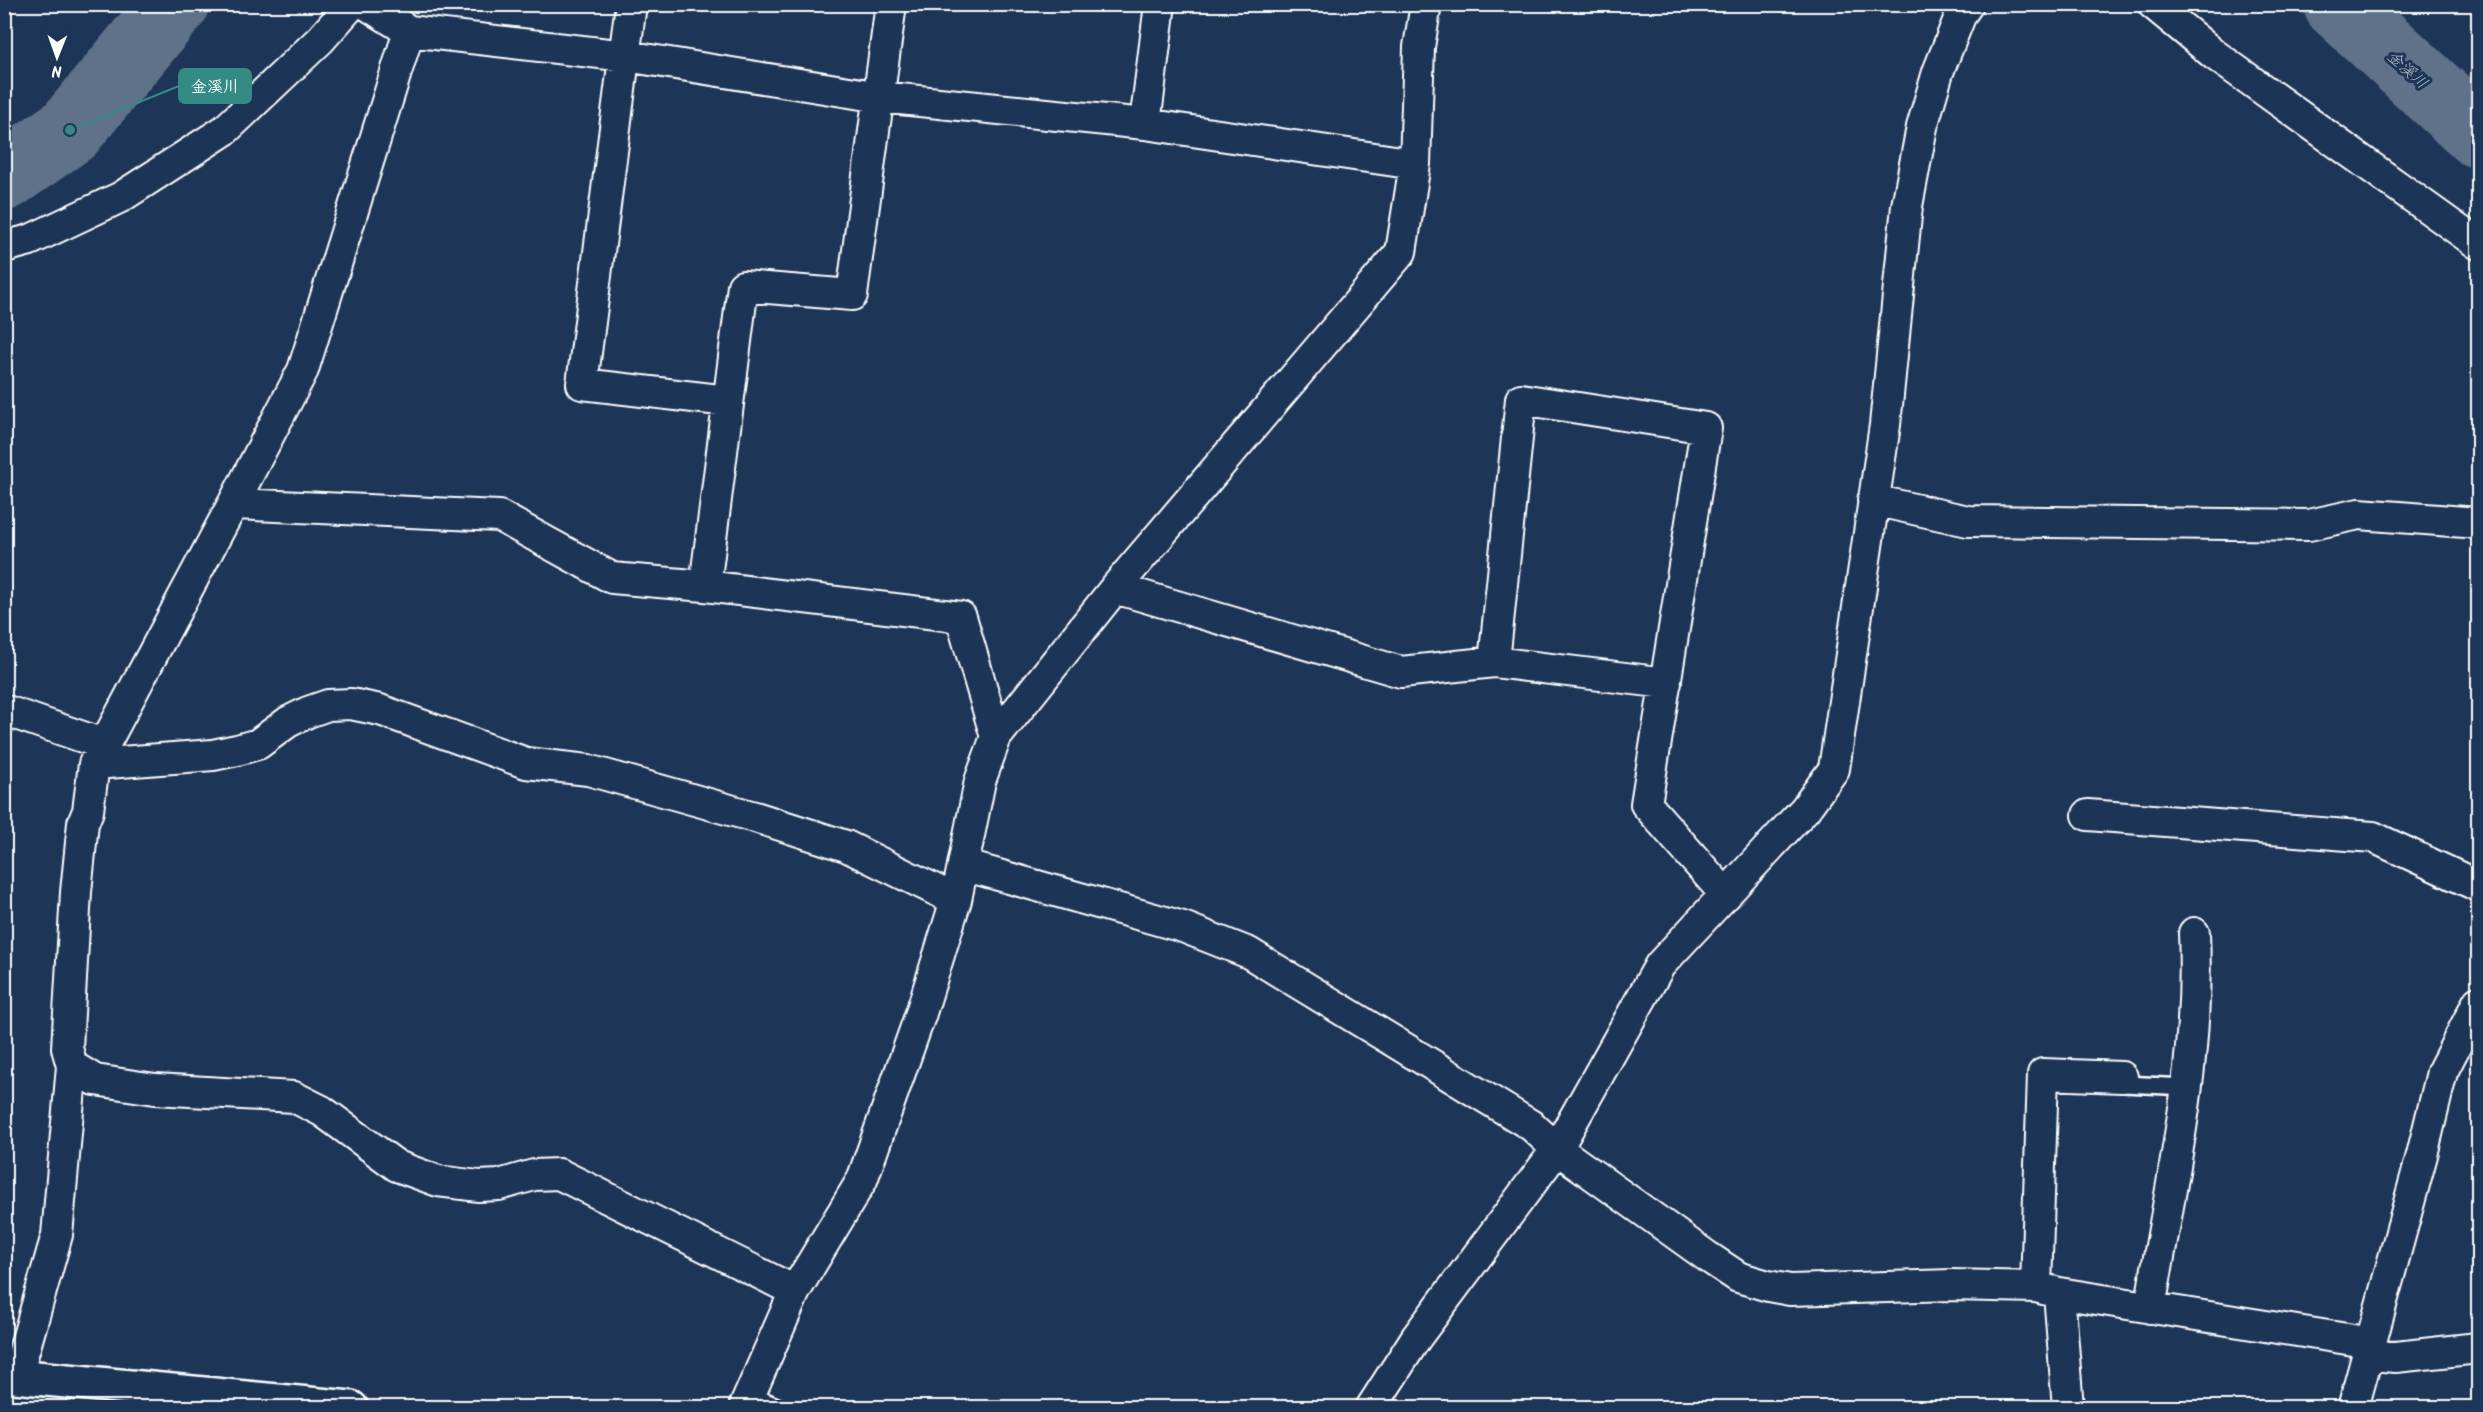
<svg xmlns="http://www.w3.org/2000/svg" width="2483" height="1412" font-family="Kalam,'Klee One',sans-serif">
<rect width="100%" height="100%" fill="#1d3557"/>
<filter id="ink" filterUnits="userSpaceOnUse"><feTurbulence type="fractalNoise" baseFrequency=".0167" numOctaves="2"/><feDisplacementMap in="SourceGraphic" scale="12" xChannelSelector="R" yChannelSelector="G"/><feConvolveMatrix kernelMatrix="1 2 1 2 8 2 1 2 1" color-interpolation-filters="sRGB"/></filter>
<g filter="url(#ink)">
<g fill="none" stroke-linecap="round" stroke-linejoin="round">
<path stroke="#617289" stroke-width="70" d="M2338,4L2478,133
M4,176L70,130L174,4"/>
<g stroke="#fff" stroke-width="20">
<path id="service" d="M2122,1077L2124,1084L2187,1087
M751,1395L781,1408"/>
</g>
<g stroke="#fff" stroke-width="34">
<path id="minor" d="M366,4L409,31L626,56L880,97L1145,124L1415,164
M631,4L582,384L728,401
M2153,4L2215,55L2478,244
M1145,124L1160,4
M4,247L30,240L121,197L225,130L320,40L352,4
M1873,500L1968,521L2309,525L2359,514L2478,523
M233,504L303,370L409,31
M705,586L743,286L852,295L891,4
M1115,588L1401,672L1494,662L1521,399L1706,428L1646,804L1726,895
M1494,662L1666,683
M4,710L103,744
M94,764L213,755L237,750L258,744L288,722L308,712L328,705L351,704L380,710L526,763L588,770L755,817L846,846L956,900
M2088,815L2373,837L2478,886
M963,865L1183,927L1249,953L1532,1126L1557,1149L1708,1257L1738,1277L1768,1286L1790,1290L1952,1285L2036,1287L2059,1293L2372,1343
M2036,1287L2043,1074L2122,1077
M795,1291L559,1174L534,1175L499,1185L479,1186L438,1181L397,1166L322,1111L294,1097L155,1089L95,1080L72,1066L67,1048L76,892L83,823L88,811L94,764L233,504L499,516L612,578L705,586L961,617L996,737
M2059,1293L2068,1408
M2150,1308C2171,1184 2200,1060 2194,933
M2368,1355L2396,1357L2478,1348
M17,1375L57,1235L72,1066
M744,1408L795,1291L862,1180L921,1013L956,900L980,781L996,737L1115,588L1401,252L1415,164L1419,47L1426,4
M1371,1408L1416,1338L1557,1149L1660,965L1805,809L1834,769L1885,425L1907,206L1922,127L1938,72L1961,14L1968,4
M2353,1408L2422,1155L2442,1072L2478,1002"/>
</g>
<g stroke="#fff" stroke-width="38">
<path id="tertiary" d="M4,1375L351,1408"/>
</g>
<use href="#service" stroke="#1d3557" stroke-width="15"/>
<use href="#minor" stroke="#1d3557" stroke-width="30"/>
<use href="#tertiary" stroke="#1d3557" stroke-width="33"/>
</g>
</g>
<g text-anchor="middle" stroke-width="6" stroke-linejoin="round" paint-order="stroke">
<g font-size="16" font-style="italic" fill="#b8c0ca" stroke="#1d3557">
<text transform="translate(2408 69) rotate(42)" y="6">金溪川</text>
</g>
</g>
<path fill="none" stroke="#338b84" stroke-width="2" d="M70 130L179 86"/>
<circle fill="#338b84" stroke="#1d3557" stroke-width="2" cx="70" cy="130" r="6"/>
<rect fill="#338b84" stroke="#338b84" stroke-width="2" x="179" y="69" width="72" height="34" rx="6"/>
<g font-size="16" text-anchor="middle" font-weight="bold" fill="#fff">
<text x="215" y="92">金溪川</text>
</g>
<rect width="2483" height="1412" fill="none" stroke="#1d3557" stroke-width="24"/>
<rect x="12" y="12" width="2459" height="1388" fill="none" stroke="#fff" stroke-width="2" filter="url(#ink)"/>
<g transform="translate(57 57) rotate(181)" stroke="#1d3557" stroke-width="4.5" paint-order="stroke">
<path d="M0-4.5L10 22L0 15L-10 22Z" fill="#ffffff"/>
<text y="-9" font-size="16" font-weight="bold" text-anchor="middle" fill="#ffffff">N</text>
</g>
</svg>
